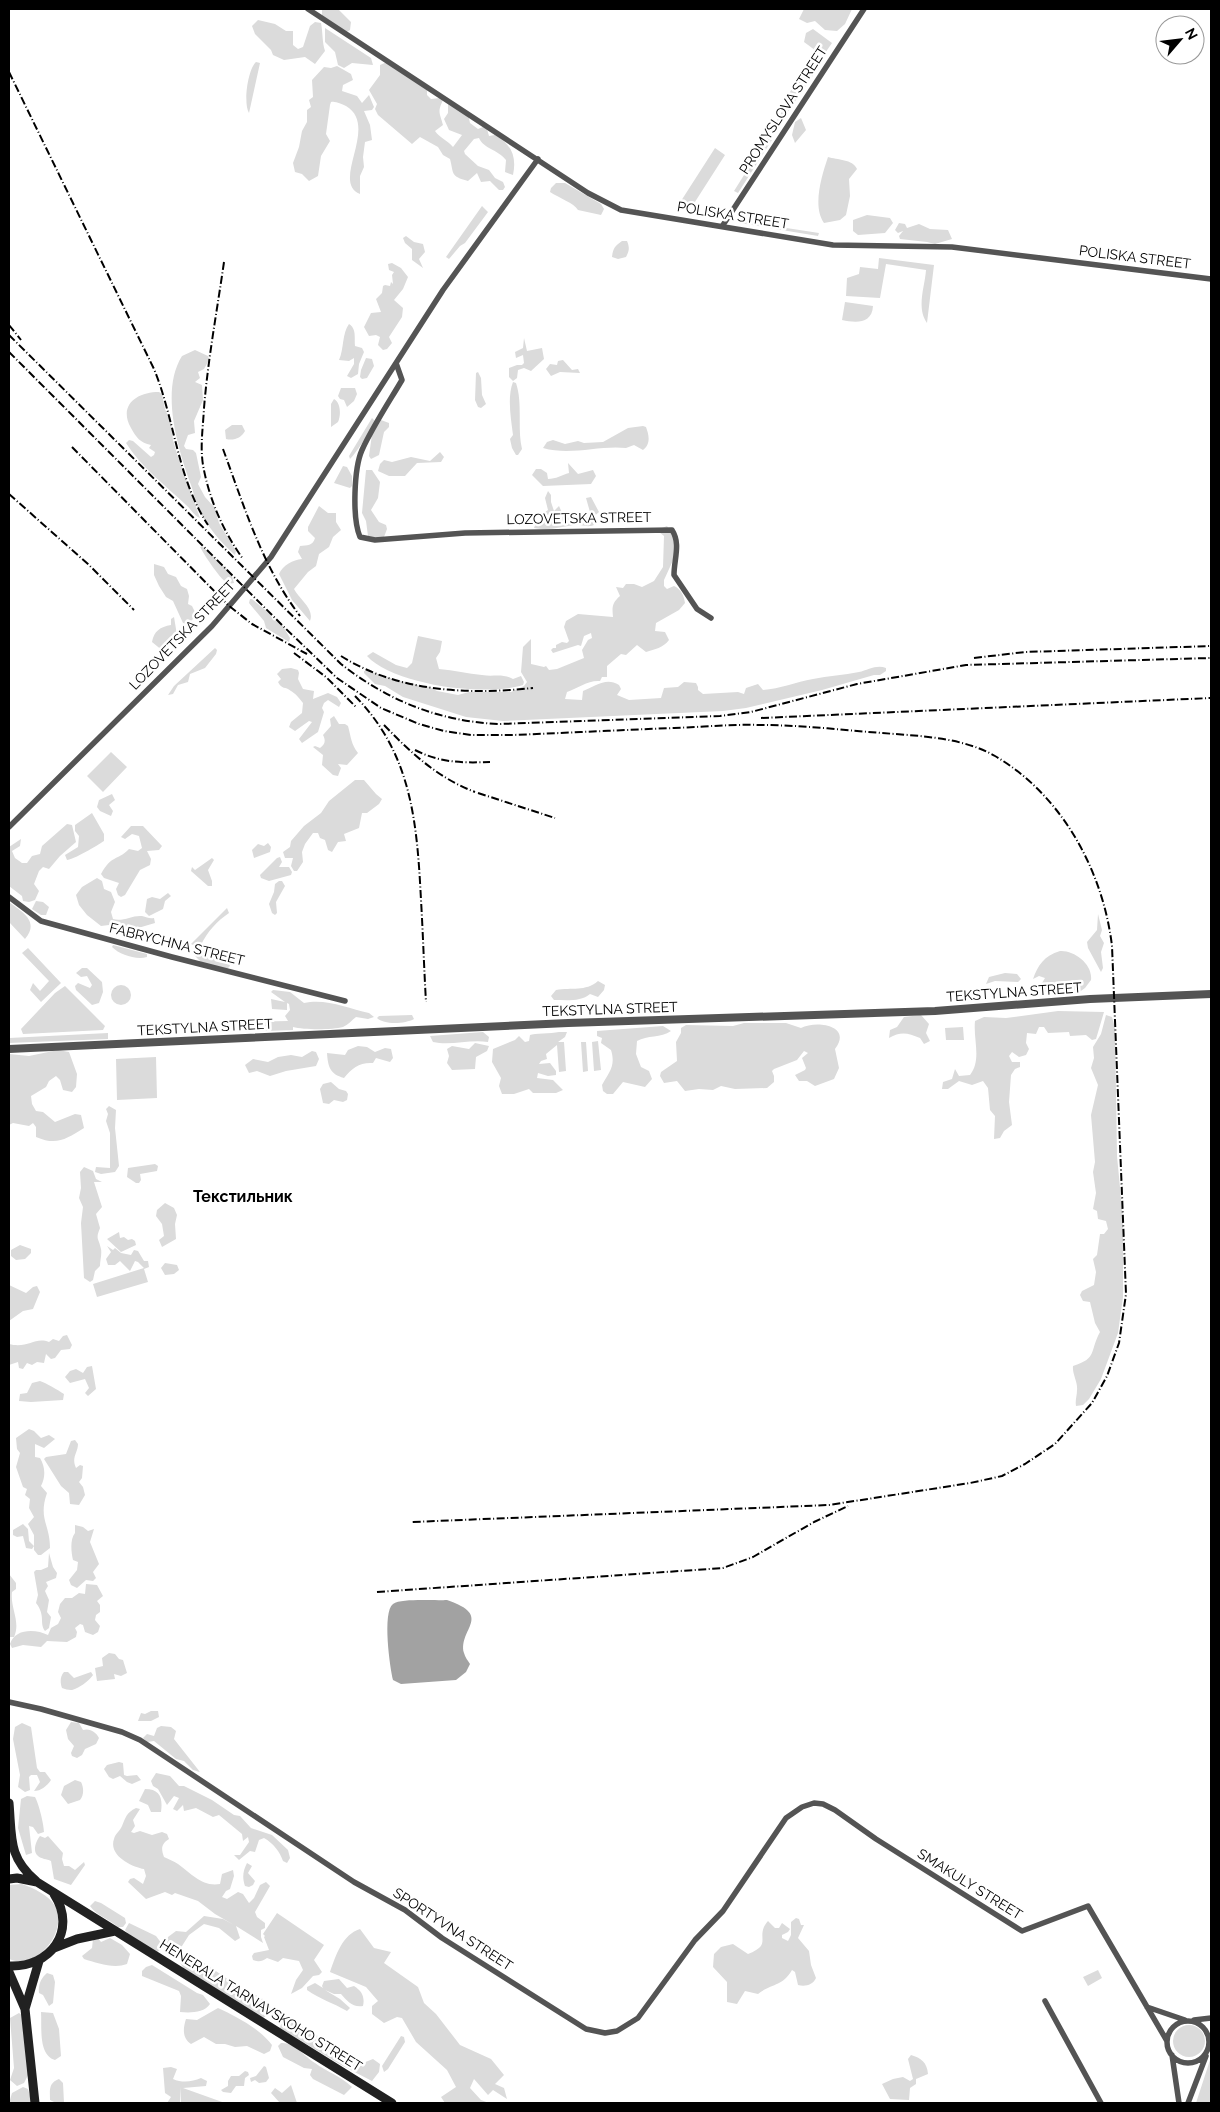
<svg xmlns="http://www.w3.org/2000/svg" width="1220" height="2112" font-family="Raleway,sans-serif">
<rect width="100%" height="100%" fill="#fff"/>
<path fill="#dbdbdb" d="M322,9H338L351,22L350,30L345,33L322,17Z
M804,9H852L845,24L837,31L825,30L815,21L807,23L799,19Z
M258,20L275,24L286,31H293V45L298,49L303,47L310,26L315,22L321,23C323,33 322,42 325,51L315,64L305,57L284,60L273,55L271,50L255,34L252,26Z
M325,28L371,58L373,65L352,63L344,68L338,65L335,52L325,42Z
M813,29L832,43L823,56L804,42L806,33Z
M256,62L260,63L249,113C243,103 248,69 256,62Z
M387,62L427,88V95L431,99L440,98L443,100C437,113 440,113 443,125L435,131C440,138 447,140 453,147L462,135L449,130L444,119L448,113V104L468,114L470,123L478,129L483,127L487,129L489,136L495,135C511,144 517,156 513,175L505,172L506,160C497,149 484,149 479,138L474,139L464,151L465,154L478,166L489,170L495,178L503,182L505,187L503,190H499L490,181L481,182L477,173L468,181C450,176 454,174 450,159L443,155L438,147L420,137L412,144L378,115L375,109L377,104L369,90L380,75V65Z
M337,66L351,74L353,80L343,85L342,91L357,96L362,103L369,95L374,107L372,110L364,111L370,125L372,140L365,142L363,157L364,167L360,176V194C330,182 380,126 346,106C341,104 336,101 331,102L330,105L326,134L330,141L321,156L318,176L309,181L302,174L295,172L293,163L299,147L302,131L307,122V110L311,107L309,100L313,97L312,80L324,67L331,68Z
M812,69L814,74L775,130L773,127L790,98V92L794,85Z
M801,118L806,130L795,143L792,135L795,122Z
M768,137L772,140L738,193L734,191Z
M715,148L725,155L693,205L681,201Z
M828,157C837,160 853,159 857,169L849,179L850,196L846,215L840,220L824,223C812,206 822,175 828,157Z
M556,183H565L601,204L604,209L601,215L578,210C574,203 559,198 550,192L551,188Z
M482,206L488,212L465,243L460,246L449,259L446,257Z
M867,215L890,218L893,223L885,233L858,235L853,231V220Z
M741,221L819,233L818,236L740,223Z
M899,223L905,224L907,228L919,224L930,229L948,230L952,239L935,244L927,242L900,239L899,236L903,231L898,233L895,230Z
M406,236L414,242L423,244L425,252L419,259L423,268L412,260V249L405,243L403,238Z
M622,241H627C630,248 629,251 626,257L618,259L612,257C613,248 615,246 622,241Z
M879,258L934,265L927,323C916,308 925,286 926,270L886,264L880,298L846,296L847,278L859,274L860,267L878,269Z
M392,263L401,268L408,277L403,289L394,300L403,308L402,317L389,337L392,343L387,349L383,350L378,345L380,337L376,335L369,336L364,327L371,313L381,312L376,299L382,293L383,286L385,285L390,286L391,282L393,284L392,275L394,272L389,270L388,264Z
M845,302L873,306C872,324 856,323 842,320Z
M349,324C357,329 354,338 355,346L362,348L364,352L359,364L358,374L351,378L347,376L354,364V358L349,361L339,360C344,349 342,333 349,324Z
M524,338L527,351L542,348L544,359L531,371L524,368L518,370L517,378L513,381L509,377V368L517,365H522L524,363L523,355L516,358L515,352L523,348Z
M195,350L208,356L209,360L204,369L198,372L200,378L195,382L202,385L203,400L194,421L195,433L188,435L184,446L186,449L193,450L196,453L201,477L198,484L205,497L215,508L219,523L236,551L235,555C222,544 207,526 199,510C195,502 194,493 191,485C178,449 160,391 182,356Z
M366,358L372,359L374,366L367,378L362,379L360,377L361,370Z
M563,360L572,370L578,369L580,373L560,372L551,376L546,369L550,364L557,365L558,361Z
M478,372L481,378L482,395L486,404L481,408L478,407L475,400L476,373Z
M513,382L516,383C523,404 517,428 522,449L518,455H516L512,448L510,439L513,435C511,419 507,397 513,382Z
M341,388H355L357,394L354,401L347,407L344,400L340,399L338,396Z
M159,392L162,394L165,409L171,422L173,440L178,457L200,518C194,516 191,509 186,505C166,486 141,467 126,443L129,440L133,441L151,457L154,455L155,452L149,448L151,445C140,443 136,437 131,428C118,405 137,392 159,392Z
M334,399C341,403 341,415 338,422L331,427V404Z
M372,418L375,421C374,427 355,454 350,459L349,456Z
M381,420L389,423V427L384,432L379,455L371,459L369,456L372,434Z
M232,425H242L245,431C241,438 234,441 226,439L225,430Z
M643,426L646,427C649,435 651,444 643,450L634,445L626,448C599,445 571,456 543,448L547,442L553,440L565,444L578,441L584,443L603,442L628,428Z
M440,452L444,457L441,462L417,463L405,476H389L378,471L380,464L384,460L392,462L411,457L430,461Z
M568,463L578,474L593,470L596,476L591,484L543,486L532,475L536,469H541L547,473L548,479C556,479 562,475 569,473Z
M343,466L347,467L352,476V486L350,488L334,483Z
M366,470H372L380,482L378,498L371,510L379,522L386,525L387,529L384,537L379,539L368,536L366,521L362,513Z
M548,491L551,495V502L554,511L559,506L563,515L570,512L574,515L579,513L585,514L590,512L586,498L591,497L599,512L591,519L594,525C587,528 581,524 574,525C561,527 548,531 534,528L536,523L542,520L544,513L548,510L545,498Z
M319,506L328,513H336V522L341,530L333,537L329,547L319,554L316,566L308,572L294,589C299,599 315,609 310,621L292,600L279,574C283,565 293,560 302,559L298,552L300,546C307,545 313,546 315,538L308,531V527Z
M667,526L673,535L675,556L664,580V586L667,589L674,586C681,589 684,596 685,603L679,610L656,623L655,631L665,632L669,640C663,648 655,649 646,652L637,645L626,655L621,654L607,666V677H602L600,681C588,680 578,688 567,692L565,699L582,700L583,691C596,686 606,677 619,685L621,689L617,695L629,700L661,698L664,688L678,687L684,682L696,683L698,687V690L703,694L738,692L744,694L746,688L758,684L763,690C780,689 796,682 813,679C828,676 844,675 859,672C868,670 877,664 886,668V671L880,675H874L822,690L746,708L723,711L503,721L466,717L403,697L385,686L375,684L364,673V671H369L390,678L421,686H427L437,691L458,695L469,692H511L524,686L527,682L521,672L523,647L531,639V664L544,667L546,666L549,670L557,669L584,658L582,650L588,640L592,638L591,633L584,636L581,646L578,645L553,653L551,650L553,648H556V645L562,642L567,643L569,641L564,627L566,621L578,614L613,617C612,607 612,603 620,596L616,587L623,588L626,584H634L642,587L654,581L663,567L664,536L659,532L662,528Z
M200,547H203L231,573L234,583L229,584C221,581 205,556 200,547Z
M154,564L164,567L168,574L176,577L181,586L187,589L189,596L188,604L192,606L195,612L193,619L187,625L183,623L173,601L166,597L159,586L154,575Z
M250,599H252L270,614L273,620L281,623L290,638L289,642L266,628L264,621L249,603Z
M174,617L177,635L163,651L152,642C154,631 160,627 171,625V619Z
M418,636L442,641L440,652L436,658L439,669C454,670 468,674 482,675C494,677 502,673 513,679L521,676L524,682L523,685C486,697 393,685 367,656L373,652L396,665L407,668L412,663Z
M215,648L217,650L216,654L205,668L190,674L188,682L178,685L173,694L168,695L174,686Z
M291,668L298,670L299,673L298,679L303,689L314,691L313,699L328,693L337,697L341,703L339,707L328,700L324,703L322,708L324,712L318,732L302,743L299,739L312,722L309,721L295,731L289,727L291,722L302,713L303,703C300,699 295,693 291,691C285,686 282,690 278,682L281,679L277,674L282,669Z
M334,716L339,724H345L348,726C351,737 351,744 358,753L347,765L338,764L341,768L338,776L333,775L322,765L323,755L313,747L315,746L320,748C325,744 326,741 323,735L331,726L330,719Z
M111,752L127,767L103,792L87,776Z
M355,780H364L376,794L382,799L379,804L367,813H362L359,828L344,834L346,841L338,842L332,852L328,850L325,840L320,838L318,833H313L305,844L302,852L303,862L297,871H294L291,866L293,858H285L283,852L290,847L291,841L304,826L321,813L329,801Z
M112,794L115,800L109,805L113,811L111,816L100,811L97,807L99,800Z
M92,813L104,834V841C98,845 73,860 67,860L65,855L78,847L79,836L75,831V825Z
M67,824L72,825L76,842L60,856L49,869L43,867L39,871L34,884L39,891L35,900L29,902L23,901L22,896L9,886V847L21,839L20,846L12,851L15,858L22,863H27L32,856L40,854L42,846Z
M131,826H143L162,846L159,850L147,851L151,859L150,865L140,870L125,895L121,897L118,895L116,889L119,883L104,878L101,874C112,854 116,862 129,849L138,851L142,848L139,836L132,834L125,839L121,837Z
M268,843L271,847L270,852L254,858L252,850L258,844L264,846Z
M280,857L282,862L279,867H289L292,872L291,875L269,881L261,878L260,875L277,858Z
M212,858L214,860L208,870L212,881V886H208L191,871L192,867L195,870Z
M97,878L102,881L104,889L111,892L115,902L111,912L113,919C123,922 132,915 142,916C147,917 149,919 154,918L155,923L138,928L109,925L101,926L87,915L79,905L76,895L82,887Z
M279,881H282L285,886L276,902L277,913L275,915L272,913L269,904L274,892L275,884Z
M168,893L171,896L165,901L163,909L149,916L145,912L147,899L152,897L160,899Z
M36,901L43,902L49,907L46,915H41L32,909Z
M9,902C22,912 40,921 25,939L9,922Z
M227,908L229,913C217,921 207,932 201,945L196,946L191,944Z
M1098,914L1102,930L1100,936L1104,943L1101,952L1103,968L1101,972L1088,948L1087,942L1097,930Z
M113,945L147,954V957C136,960 120,955 112,947Z
M28,948L61,983L41,1002L30,990L33,983L40,991L49,981L22,953Z
M1060,951C1074,950 1093,964 1091,980L1085,988L1078,993L1043,992L1039,988L1045,978L1039,976L1033,979C1038,965 1044,956 1060,951Z
M196,952L214,959L228,961L230,966L227,969L202,963L194,955Z
M82,968H87L102,982L103,992L99,1003L92,1005L76,990L75,986L78,983L90,988L92,985L87,976L81,977L76,973Z
M1005,973L1017,974L1021,979L1018,982L995,981L986,984L989,977Z
M598,981L605,985L604,990L598,997L590,994C581,1002 566,1000 554,1000L551,996L556,990C572,987 585,992 598,981Z
M111 995a10 10 0 1 1 20 0a10 10 0 1 1-20 0Z
M65,986L105,1026L103,1030L23,1034L21,1029L55,993Z
M273,990L290,992L304,1003C325,998 348,1008 369,1013L374,1017L368,1019L356,1017C352,1020 348,1025 343,1027C332,1030 304,1030 293,1027V1030L265,1031L240,1028V1024L244,1022L288,1021L285,1016L290,1010L289,1004L287,1003V1010L272,1009L271,999L285,1002L271,992Z
M1058,1011L1104,1012L1096,1039L1092,1040L1086,1035L1070,1036L1069,1032L1048,1033L1044,1027H1039L1036,1034L1027,1033L1026,1043L1029,1049L1026,1055L1019,1057L1012,1052L1009,1056L1012,1062H1020V1067L1015,1069L1011,1075L1009,1102L1012,1125L1004,1131L1000,1138L994,1139L995,1116L990,1110L988,1088L983,1081L972,1085L959,1081L948,1089H942L943,1082L952,1079L955,1069L959,1076L970,1075C982,1060 973,1039 975,1021L984,1017L1006,1018Z
M412,1015L414,1019C405,1024 384,1025 377,1018L379,1016Z
M921,1015L929,1024L926,1033L930,1041L924,1044L920,1038C908,1033 901,1031 889,1038L890,1030L897,1027L904,1017Z
M1106,1015L1112,1017L1115,1028L1117,1156L1123,1219V1297L1118,1333L1101,1379L1089,1399L1083,1405L1076,1406C1075,1400 1077,1396 1077,1390C1078,1382 1072,1374 1073,1366C1098,1358 1089,1352 1100,1332L1095,1323L1090,1302L1083,1301L1080,1295L1082,1291L1094,1285L1096,1272L1093,1259L1097,1255L1100,1234H1104L1108,1229L1106,1221L1098,1219L1097,1211L1093,1209L1096,1193L1093,1172L1095,1162L1091,1115L1098,1085L1091,1068L1094,1058L1093,1047L1101,1034Z
M744,1023H786L801,1028C816,1020 853,1025 835,1049L839,1068L834,1079L815,1086L807,1081H799L795,1075L805,1070L806,1068L802,1058L808,1053L804,1051L797,1060L774,1069L772,1071L774,1076V1082L767,1088L735,1089L721,1086L713,1090L699,1089L685,1091L677,1081L664,1083L660,1076L661,1072L677,1061L676,1042L681,1033V1028L686,1025L733,1026Z
M663,1026L671,1031C661,1038 647,1035 637,1041L636,1054L641,1067L649,1071L652,1079L645,1087L623,1082L613,1094H607L603,1091L602,1085C609,1072 616,1066 611,1050L601,1043L602,1038L597,1036V1031Z
M963,1027L964,1040H946L945,1028Z
M483,1032L489,1037L488,1042C470,1039 451,1046 433,1042L430,1036Z
M559,1032H567L565,1037L558,1042H564L566,1071L559,1072L557,1045L546,1054L547,1059L541,1061L539,1064L550,1063L556,1071V1075L548,1076L538,1073L537,1078L553,1080L563,1090L556,1093H533L529,1089L514,1094H502L499,1086L501,1078L492,1062L493,1049L515,1040L519,1036L525,1042L529,1041L530,1035C534,1033 551,1034 559,1032Z
M108,1033V1039L9,1043V1038Z
M598,1041L601,1070L594,1071L592,1042Z
M581,1042H586L588,1071L583,1072Z
M475,1043L489,1046L487,1051L476,1057L475,1069L452,1070L447,1063L449,1056L447,1049L452,1046L469,1049Z
M358,1046L367,1047L375,1052L385,1048L391,1049L393,1058L390,1062L376,1058L373,1063C360,1062 352,1068 344,1078C330,1074 328,1067 327,1053L345,1055L348,1050Z
M58,1050L69,1052L77,1074L76,1087L72,1092L63,1090L60,1080L56,1076L49,1081L46,1087L31,1096L32,1104L36,1111L43,1112L55,1122L75,1114L81,1115L84,1128C66,1139 57,1146 36,1137V1127L33,1123L29,1126L13,1123L9,1125V1054L29,1056Z
M312,1051L316,1052L319,1059L316,1066L286,1071L270,1076L257,1071L249,1073L245,1065L253,1059L268,1062L278,1057L291,1055L302,1057Z
M156,1057L157,1098L117,1100L116,1059Z
M331,1082L339,1089L346,1091L348,1094L347,1100L343,1102L334,1100L329,1104L323,1103L320,1089L323,1084Z
M109,1106L116,1110L115,1128L119,1166L115,1172L101,1174L95,1172L96,1167L110,1168V1133L106,1121L108,1114L106,1109Z
M155,1164L158,1166L157,1171L140,1174L141,1180L139,1183H136L127,1177L128,1168Z
M84,1167L93,1171L96,1179L102,1182H94L102,1207L96,1214L100,1228C95,1240 99,1238 101,1249C102,1254 100,1261 100,1266L95,1271L93,1280L90,1282L84,1278L81,1223L83,1207L79,1198L81,1188L80,1172Z
M165,1203L174,1208L177,1215L175,1224L176,1239L162,1247L159,1240L164,1236L162,1224L156,1216L157,1210Z
M119,1232L120,1238L124,1237L128,1240L132,1239L135,1241L136,1245L121,1252L107,1239Z
M20,1245L31,1249V1253L25,1259L16,1260L11,1256V1250Z
M107,1246L113,1250L115,1248L121,1253L131,1255L134,1250L138,1251L144,1261H148L149,1267L144,1269L148,1282L97,1297L93,1284L144,1268L138,1262L135,1261L130,1271L120,1261L115,1265H108L106,1259L111,1252Z
M165,1263L177,1265L179,1270L174,1274L165,1275L161,1268Z
M9,1285L26,1293L33,1287L37,1286L40,1292L33,1309L23,1311L9,1321Z
M67,1335L72,1345L70,1349L61,1350L55,1358L51,1359L46,1354L44,1363L37,1362L32,1365L27,1363L23,1369L19,1368L18,1362L9,1365V1344C28,1349 35,1336 49,1342L53,1339L59,1341L63,1336Z
M92,1366L96,1389L88,1396L85,1393L89,1388L85,1379L70,1383L65,1377L70,1371L76,1369L83,1373L87,1367Z
M40,1381C46,1383 58,1390 64,1394L63,1400L31,1402L19,1401L20,1394L27,1393L32,1383Z
M29,1429L34,1431L41,1438L49,1435L55,1439L44,1448L35,1444V1457L40,1458C45,1466 46,1477 41,1486L47,1493C38,1519 50,1524 50,1548L41,1555H38L34,1550V1535L28,1524L34,1517L29,1508L30,1499L25,1495L27,1489L23,1487L16,1467L20,1453L17,1449L16,1438Z
M75,1440L78,1444C78,1453 71,1457 76,1468L80,1465L83,1466L82,1478L79,1482L83,1487L85,1495L79,1505L70,1504L69,1493L61,1486L44,1459L46,1457L66,1454L71,1441Z
M23,1524L28,1529L29,1541L34,1546L32,1549L26,1548L23,1536L17,1537L13,1535V1530Z
M75,1525L83,1527L88,1531L94,1529L90,1542L99,1564L93,1572L96,1578L93,1581L86,1580L77,1588L71,1585L69,1580L77,1570L78,1562L73,1560C71,1552 70,1539 75,1533Z
M49,1553L53,1567L57,1573L56,1578L46,1582L48,1586L45,1591L49,1600L47,1612L51,1617L49,1628L45,1631C39,1623 46,1616 36,1603L38,1595L34,1572L36,1570H41L48,1567Z
M9,1574L16,1583V1589L12,1592C10,1608 21,1622 14,1637H9Z
M86,1584L97,1585L103,1596L97,1601L100,1605V1612L96,1615L95,1620L100,1626L98,1632L93,1635L85,1632L83,1625L80,1624L75,1628L77,1632L76,1637L67,1642L47,1641L41,1647L23,1645L12,1648L10,1644C15,1628 36,1629 48,1635L51,1628L58,1624L61,1618L58,1612L60,1604L65,1598H72L79,1593L85,1594Z
M109,1653L115,1654L119,1659L123,1660L127,1673L121,1676L114,1674L115,1679L97,1681L95,1668L103,1666L102,1658Z
M64,1672H68L74,1678L91,1672L93,1675C90,1680 77,1690 71,1690C68,1690 65,1689 62,1688C60,1683 60,1676 64,1672Z
M151,1711H158L159,1717L151,1721H138L141,1713L145,1714Z
M71,1722L79,1723L83,1730C90,1728 96,1732 99,1738L96,1744L85,1749L82,1755L77,1758L72,1756L71,1753L74,1746L68,1739L66,1730Z
M22,1723L31,1727L37,1768L40,1772H45L51,1780C47,1786 41,1791 34,1791L40,1782L37,1775H31L29,1777L30,1790L25,1792L18,1787L20,1775L13,1739L15,1727Z
M161,1726L171,1727L176,1731L174,1739L200,1772L193,1770L184,1761L176,1759L154,1741L147,1742L143,1738L147,1734L154,1736L157,1728Z
M119,1762L123,1763L124,1775L127,1776L137,1775L141,1780L132,1784L127,1782L120,1776L113,1779L109,1777L104,1769L107,1765Z
M156,1773L170,1776L179,1786H184L212,1800L234,1815L240,1816L251,1828L272,1835L288,1850L290,1858L287,1863L283,1861C280,1852 273,1843 264,1838L259,1840L255,1852L250,1851L239,1860L234,1855H240L249,1842L248,1837L243,1841L242,1834L219,1815L213,1817L196,1808L184,1811L183,1805L177,1811L173,1809L179,1798L174,1796L167,1805L158,1789L153,1786L151,1781Z
M75,1780L81,1782C84,1788 84,1795 80,1800L68,1804L61,1795L64,1786Z
M145,1789C160,1789 163,1798 161,1812H151L148,1805L139,1801Z
M27,1796L35,1797C39,1804 44,1825 44,1832L38,1834L33,1827L29,1826L32,1853L26,1855L18,1828L21,1799Z
M136,1808L140,1809L133,1820L135,1826L131,1832L134,1833L140,1831L152,1835L162,1832L167,1834L169,1839C161,1844 161,1849 164,1857C168,1859 174,1861 178,1864C192,1874 202,1887 220,1884L222,1874L233,1870L234,1876L230,1889L226,1891L222,1897L227,1899L238,1892L243,1894L249,1903L254,1898L260,1885L266,1882L270,1886L255,1912L257,1917L265,1923V1928L261,1930V1937L263,1943L236,1926L240,1938L235,1941L219,1928L204,1924L189,1935L182,1946L177,1951L167,1943L168,1937L176,1931L186,1932L204,1916L223,1919L234,1925L215,1914L198,1901L175,1893L172,1895L165,1892L146,1899L128,1882L130,1879L134,1878L143,1884L146,1876L144,1869C133,1867 108,1856 114,1839C115,1834 120,1831 122,1826C126,1817 126,1813 136,1808Z
M40,1836L45,1838L48,1836L63,1853L62,1859L64,1866H69L75,1870L84,1862L85,1865L71,1885L54,1879L51,1861C47,1859 41,1859 38,1856C32,1851 36,1841 40,1836Z
M247,1863L252,1866L248,1873L255,1881L253,1885L249,1887L245,1886C242,1877 243,1871 247,1863Z
M22,1884C33,1888 49,1895 55,1906C66,1927 47,1957 24,1961C20,1962 14,1961 9,1959V1885Z
M95,1901L101,1903L125,1918L126,1923L123,1927H118C109,1919 97,1916 90,1906Z
M277,1913L324,1945L314,1960L322,1972L319,1975L313,1976L302,1988L291,1994L296,1980L303,1970L299,1961L283,1958L278,1962L267,1958C261,1962 259,1962 253,1960L252,1956L254,1953L269,1950L264,1937L265,1936L263,1934Z
M796,1918L799,1919L801,1925H804L798,1938L809,1951L811,1965L816,1978C813,1985 805,1987 798,1985L795,1972L792,1970C782,1987 772,1983 758,1994L745,1991L737,2004L727,2002V1982L713,1967L714,1954L721,1947L733,1944L748,1954C774,1944 754,1937 768,1921L775,1928H779L782,1923L790,1929L788,1932L782,1935V1938L788,1941L791,1935V1922Z
M129,1923L156,1936L162,1944L161,1949L156,1953C149,1949 128,1935 125,1930Z
M360,1929L374,1948L391,1952L384,1963L418,1987L424,2003L436,2014L460,2045L491,2059L504,2075L495,2084L504,2088L507,2099L493,2090L488,2095L474,2079L470,2088L481,2100L489,2103H445L441,2097L456,2087L447,2070L416,2042L402,2018L397,2017L384,2023L372,2014V2006L378,2001L366,1987L330,1972C336,1955 342,1935 360,1929Z
M98,1938L101,1942L110,1938L122,1945L130,1954L127,1964C114,1969 97,1963 84,1959L82,1956L92,1948L93,1939Z
M189,1956L195,1957L235,1984L270,2003C272,2010 270,2015 263,2018L187,1973L180,1963L184,1957Z
M152,1965L197,1993L203,1995L210,2004C204,2013 190,2013 180,2012L181,1996L179,1991L142,1976V1971L146,1967Z
M1098,1970L1102,1978L1088,1986L1083,1977Z
M47,1973L53,1975L55,1982L53,2003L49,2006L43,1995L39,1993C38,1985 41,1978 47,1973Z
M339,1979L347,1988L354,1986C362,1991 365,1997 363,2006C353,2008 347,2001 341,1994H334L325,1990L340,1999L350,2008L347,2011C333,2003 320,1999 307,1990V1987L315,1983L323,1988L322,1986L324,1981Z
M218,2008C237,2017 259,2028 272,2045L270,2051L264,2054L247,2046L235,2047L225,2044H216L204,2037L191,2044C182,2038 183,2028 186,2019L197,2020Z
M41,2012L53,2013L59,2029L61,2056L55,2060C38,2055 42,2027 41,2012Z
M19,2013L23,2016L30,2071L24,2083L17,2086L10,2080L14,2068L10,2018Z
M286,2017L363,2063L373,2059L380,2064L379,2072L372,2081L341,2065L280,2028L281,2024Z
M1173 2041a16 16 0 1 1 32 0a16 16 0 1 1-32 0Z
M401,2036L404,2037L405,2042L388,2069L384,2072L382,2066Z
M281,2043C294,2042 304,2056 315,2063C327,2072 341,2076 352,2087L344,2095L313,2079L310,2075L312,2069L304,2068L283,2057L278,2046Z
M911,2055C921,2058 927,2062 928,2074L916,2079V2084L910,2088L909,2100L890,2099L882,2084L893,2079L903,2077L910,2081L913,2079L908,2059Z
M1211,2057V2103H1196Z
M264,2066L266,2067L269,2078L266,2082L259,2083L255,2080L251,2082L250,2078L256,2076Z
M171,2067L177,2069L173,2079C182,2083 192,2082 201,2078L207,2081L206,2086L183,2088L225,2103H181V2087L180,2103H167L171,2097L165,2093L163,2068Z
M245,2071L248,2072L249,2075L245,2078L244,2086H236L231,2093L223,2092L221,2090L228,2086V2081L231,2076H239Z
M59,2079L63,2083L64,2103H56L50,2100C50,2091 48,2083 59,2079Z
M291,2085L297,2103H280L271,2093L275,2088L282,2093Z
M23,2087L28,2089L32,2103H9L12,2093Z"/>
<path fill="#a2a2a2" d="M447,1600C494,1616 458,1629 464,1653C465,1657 468,1661 470,1664L466,1672L456,1680L401,1684L393,1680C390,1668 382,1612 393,1604C402,1598 434,1601 447,1600Z"/>
<g fill="none" stroke-linecap="round" stroke-linejoin="round">
<path stroke="#545454" stroke-width="5.5" d="M308,9L588,193L621,210L833,245L952,247L1211,279
M723,225L864,9
M396,363L402,380C389,402 373,426 362,450C354,468 352,518 360,537L375,540L465,533L672,530C681,544 674,559 674,575L697,609L711,618
M9,827L212,626L271,557L443,290L538,159
M9,897L41,921L172,957L345,1001
M9,1702L41,1709L122,1732L140,1740L354,1882L405,1910L442,1938L586,2029L605,2033L617,2031L638,2018L695,1940L723,1911L786,1818L802,1807L814,1803L823,1804L835,1810L876,1839L1022,1931L1088,1906L1167,2041
M1045,2001L1101,2103
M1147,2007L1185,2020
M1194,2020L1211,2018
M1167 2042a21 21 0 1 1 42 0a21 21 0 1 1-42 0Z
M1172,2055L1179,2103
M1188,2103L1206,2056"/>
<path stroke="#545454" stroke-width="8" d="M9,1049L568,1023L935,1011L1090,999L1211,994"/>
<path stroke="#212121" stroke-width="9" d="M9,1803C12,1838 8,1857 36,1881
M9,1879L17,1878L37,1882L392,2103
M54,1948L77,1939L115,1931
M9,1966C50,1968 78,1931 54,1894
M9,1972L25,2009L35,2103
M25,2009L39,1961"/>
<path stroke="#000" stroke-width="2" stroke-dasharray="8 2.5 1 2.5" stroke-linecap="butt" d="M9,72L154,369C175,420 177,478 208,525
M224,262C217,311 208,359 204,408C203,428 200,446 203,465C209,499 223,531 243,559
M9,325L21,340
M9,335L341,664C388,701 441,722 500,724L720,716L751,712L857,684L966,665L1211,658
M9,352L282,625L337,678L381,708L419,724L444,731L471,735H512C566,733 620,730 674,728C703,727 732,724 761,725C801,725 842,730 882,733C919,736 962,737 995,756C1062,795 1103,871 1112,946L1126,1294L1119,1343L1107,1376L1092,1403L1055,1444L1025,1464L1002,1476L970,1483L829,1505L412,1522
M72,447L228,605L252,624L307,654
M223,449C244,506 262,566 300,616
M9,494L89,565L134,610
M294,653L326,677L356,707
M341,656C398,692 468,695 533,688
M974,658L1025,652L1211,646
M355,696C412,754 417,823 421,900C423,934 424,968 426,1002
M761,718L1211,698
M384,725C411,753 438,778 475,792
M415,750C440,763 463,763 490,762
M478,793L555,818
M377,1592L723,1568L753,1557L814,1522L848,1506"/>
</g>
<g text-anchor="middle" stroke-width="5" stroke-linejoin="round" paint-order="stroke">
<g font-size="14" fill="#000" stroke="#fff">
<text transform="translate(783 110) rotate(-57)" y="5">PROMYSLOVA STREET</text>
<text transform="translate(733 215) rotate(9)" y="5">POLISKA STREET</text>
<text transform="translate(1135 257) rotate(7)" y="5">POLISKA STREET</text>
<text transform="translate(579 518) rotate(-1)" y="5">LOZOVETSKA STREET</text>
<text transform="translate(182 635) rotate(-46)" y="5">LOZOVETSKA STREET</text>
<text transform="translate(177 944) rotate(14)" y="5">FABRYCHNA STREET</text>
<text transform="translate(1014 992) rotate(-4)" y="5">TEKSTYLNA STREET</text>
<text transform="translate(610 1009) rotate(-2)" y="5">TEKSTYLNA STREET</text>
<text transform="translate(205 1027) rotate(-3)" y="5">TEKSTYLNA STREET</text>
<text transform="translate(970 1884) rotate(32)" y="5">SMAKULY STREET</text>
<text transform="translate(453 1929) rotate(33)" y="5">SPORTYVNA STREET</text>
<text transform="translate(261 2005) rotate(32)" y="5">HENERALA TARNAVSKOHO STREET</text>
</g>
<g font-size="16" font-weight="bold" fill="#000" stroke="#fff">
<text x="243" y="1202">Текстильник</text>
</g>
</g>
<rect width="1220" height="2112" fill="none" stroke="#000000" stroke-width="20"/>
<g transform="translate(1180 40) rotate(62)"><circle r="24" fill="#ffffff" stroke="#999999"/>
<path d="M0-4L9 19L0 12L-9 19Z" fill="#000000"/>
<text y="-8" font-size="14" font-weight="bold" text-anchor="middle" fill="#000000">N</text>
</g>
</svg>
